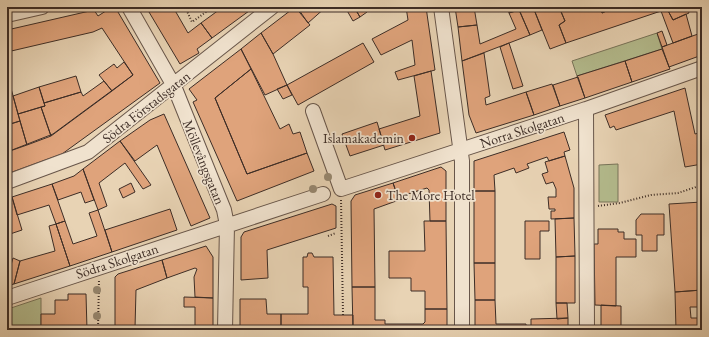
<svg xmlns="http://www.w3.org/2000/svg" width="709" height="337" font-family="'EB Garamond',serif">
<rect width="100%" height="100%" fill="#e8d3b4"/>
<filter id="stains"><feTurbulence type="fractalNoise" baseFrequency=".005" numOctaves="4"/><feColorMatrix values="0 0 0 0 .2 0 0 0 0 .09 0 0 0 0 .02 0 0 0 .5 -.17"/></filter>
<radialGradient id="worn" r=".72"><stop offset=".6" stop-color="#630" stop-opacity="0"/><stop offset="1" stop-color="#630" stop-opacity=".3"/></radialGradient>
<path fill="#b4bc8e" stroke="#78745a" d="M657,33L662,49L577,76L572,61Z
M618,164V202H599V165Z
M41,298V330H9L8,309Z"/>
<path fill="#dfa37b" stroke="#3d2d26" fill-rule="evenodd" d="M112,7H115L160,83L62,154L7,174V152L53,134L133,75L102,28L93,32L7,52V30L94,10L98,16Z
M146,7H173L188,33L201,23L212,38L197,49L199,53L180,64Z
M223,7H246L249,11L212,38L201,23Z
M295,7L310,25L273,54L261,33Z
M297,7H326L308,23Z
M345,7H354L360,17L353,21Z
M354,7H364L367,12L360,17Z
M406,7H426L435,70L398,80L395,72L415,65L412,40L381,55L372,39L408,20Z
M455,7H474L477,25L458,27Z
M507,7H518L519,10L509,13Z
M518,7H533L542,30L530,35Z
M533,7H559L565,21L559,25L566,43L550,49Z
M559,7H601L602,13L615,7H666L673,20L686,14L692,36L673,43L661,11L566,43L559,25L565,21Z
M601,7H615L602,13Z
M666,7H687L689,13L673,20Z
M519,10L530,35L462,61L458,27L477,25L480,44L516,29L509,13Z
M662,31L667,45L662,47L657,33Z
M261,33L273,54L287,85L265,95L241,49Z
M698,34L702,44V55L669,67L662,47Z
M363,43L374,62L298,105L287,85Z
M509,43L523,86L513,89L500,47Z
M241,49L251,69L215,98L247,174L307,153L314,171L237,201L193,102L197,100L189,89Z
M662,49L670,69L632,82L625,61Z
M484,53L490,96L485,98L486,105L526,92L534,115L476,133L469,115L462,61Z
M625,61L632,82L585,98L577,76Z
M124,62L133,75L112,91L99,75L114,64L117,68Z
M251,69L280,129L289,124L293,134L300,132L307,153L247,174L215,98Z
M431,71L440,133L385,150L379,129L420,116L414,76Z
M7,76L12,92L7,93Z
M76,76L81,92L44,103L39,87Z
M578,77L585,98L560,106L553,85Z
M104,81L112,91L51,136L41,107L45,106L44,103L81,92L83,96Z
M552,84L560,106L534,115L526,92Z
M287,85L292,95L283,99L277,89Z
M39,87L45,106L18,114L13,96Z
M685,88L695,134L702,132V164L685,167L674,111L616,130L614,126L610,128L605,115Z
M12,92L20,121L7,125V93Z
M41,107L51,136L27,145L18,114Z
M164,114L210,218L191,226L157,145L135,161L120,141L150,120Z
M20,121L27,145L7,152V125Z
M377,122L384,145L350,156L342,134Z
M564,132L570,150L564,152L565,156L549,161L547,157L527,164L529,168L516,173L514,168L494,175L495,191H474V161Z
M120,141L151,185L143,189L125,163L99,183L107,206L98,210L83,169Z
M565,156L574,188V218L551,219V211H555V209H549L548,197H556V189L553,182L546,184L542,174L548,172L545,162Z
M441,167L446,171V221H430L429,190L427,188L398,197L393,183Z
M83,169L94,200L85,203L81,192L58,200L52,184L74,176Z
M131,183L135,192L123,198L119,189Z
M393,183L399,200L374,209L375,287H352L351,201L355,195Z
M52,184L65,221L56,224L49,205L17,215L12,197Z
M474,191H495V263H474Z
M12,197L22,230L7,235V198Z
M702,202V290L675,292L669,204Z
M332,204L336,206V228L267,250L268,278L241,280V237L244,232Z
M170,209L177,230L112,252L105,230Z
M98,210L112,252L70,266L56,224L65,221L73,244L97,236L89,213Z
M641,214H664V235H657V251H642V235H636V220Z
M574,218L575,256L556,257L555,219Z
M424,221H446L447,309H425V291H411V278H389V251H425Z
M525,221H549V231H540V259H525Z
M56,224L70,266L14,284L20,261L55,251L49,226Z
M598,229H618V232H624V239H636V257H616V306L595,305L594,244H598Z
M206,246L213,257V298L195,297L194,277L197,269L195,268L167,278L162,260Z
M308,253H312L314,257H333L334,315H353V330H281V314H308V287H303V257H307Z
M575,256V303H556V257Z
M13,258L20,261L14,284L7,286V266L11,265Z
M162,260L167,278L136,290L135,328H167V330H115V277L118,274Z
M474,263H495V300H475Z
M352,287H375V320H385V324H423L425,322V309H447V330H353Z
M702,290V330H676L675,292ZM690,307H701L702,318H691Z
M68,294H86L87,330L41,329V314H55V300H68Z
M184,297L213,298V330H195V307H184Z
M240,299H266L267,314H281V330H240Z
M475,300H495L496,324H526V330H475Z
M556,303H567L568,318L557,319Z
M601,305L621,306V326L676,327V330H599L601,327Z
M568,318V330H526V326H531V319Z"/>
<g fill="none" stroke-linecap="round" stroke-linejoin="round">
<g stroke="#68564a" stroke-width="16">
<path id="minor" d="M129,7L174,86L224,210L227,225L225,330
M441,7L462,161V330
M7,15L42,7
M586,109L587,330
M313,111L341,189L586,109L702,68
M7,182L88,152L272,7
M7,298L323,194"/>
</g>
<path stroke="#3d2d26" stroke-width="2" stroke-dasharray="1 2" stroke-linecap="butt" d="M185,7L192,22L213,7
M341,200L343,315
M598,206L620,203L651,195L678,193L702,185
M328,236L336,233
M98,330L99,280"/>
<use href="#minor" stroke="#f0e2ce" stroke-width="14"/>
</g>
<g fill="#978871">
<circle cx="328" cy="177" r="4"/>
<circle cx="313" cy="189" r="4"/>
<circle cx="97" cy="290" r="4"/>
<circle cx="97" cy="316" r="4"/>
</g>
<g fill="#8f2418" stroke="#f0e2ce" stroke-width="1.5">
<circle cx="412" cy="138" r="4"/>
<circle cx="378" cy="195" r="4"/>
</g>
<g text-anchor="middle" stroke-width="3.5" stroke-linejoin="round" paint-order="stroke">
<g font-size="14" fill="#3d2d26" stroke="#f0e2ce">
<text transform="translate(146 107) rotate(-38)" y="5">Södra Förstadsgatan</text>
<text transform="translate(522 130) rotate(-18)" y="5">Norra Skolgatan</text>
<text transform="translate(204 162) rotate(68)" y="5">Möllevångsgatan</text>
<text transform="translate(117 261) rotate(-18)" y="5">Södra Skolgatan</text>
</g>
<g font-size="14" fill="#3d2d26" stroke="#f0e2ce" text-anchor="end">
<text x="404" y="143">Islamakademin</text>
<text x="386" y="200" text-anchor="start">The More Hotel</text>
</g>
</g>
<rect width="709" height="337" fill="none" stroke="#e8d3b4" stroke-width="24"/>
<rect x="8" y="8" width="693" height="321" fill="none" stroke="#3d2d26" stroke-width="2"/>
<rect x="12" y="12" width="685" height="313" fill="none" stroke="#3d2d26"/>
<rect width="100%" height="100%" filter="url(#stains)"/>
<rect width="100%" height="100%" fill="url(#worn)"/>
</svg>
